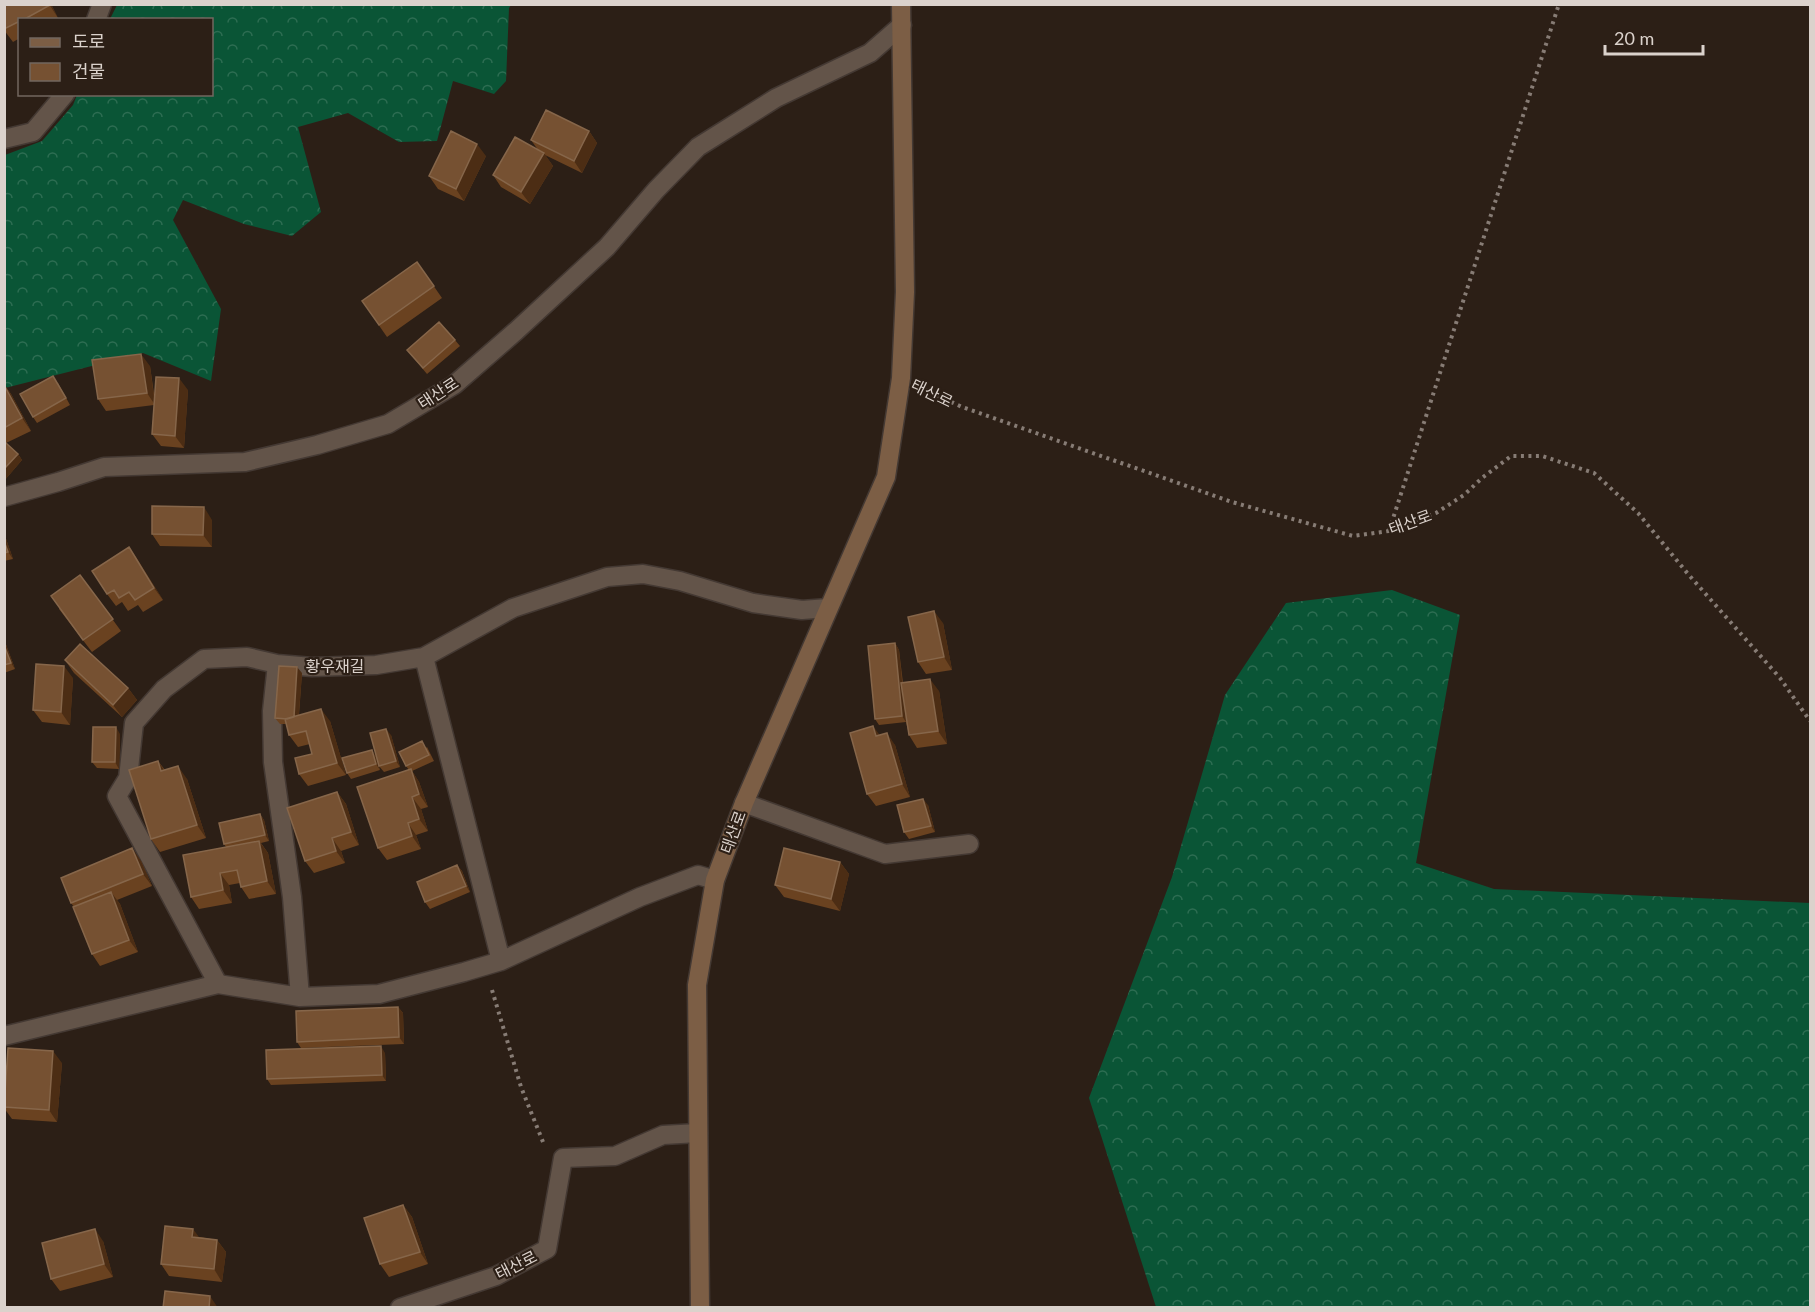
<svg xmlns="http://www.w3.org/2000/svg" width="1815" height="1312" font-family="Lato,'Noto Sans KR',sans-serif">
<defs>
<pattern id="forest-crowns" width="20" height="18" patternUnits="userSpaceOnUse" patternTransform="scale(1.5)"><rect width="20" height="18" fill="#0a5536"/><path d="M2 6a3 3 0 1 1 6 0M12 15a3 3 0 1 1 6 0" fill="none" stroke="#2d6d52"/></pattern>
</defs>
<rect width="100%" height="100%" fill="#2c1f16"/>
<path fill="url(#forest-crowns)" d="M117,5H511L509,8L506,81L494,94L453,81L437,141L399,142L348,113L298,127L321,212L292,236L244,224L183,200L173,220L221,309L211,381L143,353L5,388V155L42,141L73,105L77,95L212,94V20L110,19Z
M1392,590L1460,615L1416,863L1494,889L1810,903V1307H1156L1089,1098L1172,877L1225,695L1286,603Z"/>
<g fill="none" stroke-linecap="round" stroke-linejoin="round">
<g stroke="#443933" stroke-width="21">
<path id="street" d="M96,20L102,4
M4,139L33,132L65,94
M4,497L58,482L104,467L245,462L317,445L388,424L454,385L516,331L607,247L656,190L698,147L776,98L870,53L902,25
M424,657L501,961
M277,664L272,711L273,762L292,897L300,997
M744,803L885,854L969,844
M218,984L117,796L128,778L134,723L164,689L204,659L247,657L277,664L312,667L376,665L424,657L513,608L607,577L643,574L680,581L753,603L802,610L828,608
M4,1036L218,984L300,997L379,994L464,972L501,961L640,897L698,875L715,880
M400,1308L496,1276L547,1249L563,1158L615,1156L663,1135L698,1133"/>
</g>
<g stroke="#443933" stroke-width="21">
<path id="secondary" d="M700,1308L697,985L715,880L744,803L886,477L901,378L905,292L901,4"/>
</g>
<path stroke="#877c75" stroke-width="4" stroke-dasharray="3 4.5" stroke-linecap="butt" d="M924,389L962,407L1232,502L1353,536L1389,531L1436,513L1464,495L1482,478L1511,456H1542L1594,473L1638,513L1688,574L1780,678L1810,721
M1389,531L1559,4
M492,990L521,1087L543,1142"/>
<use href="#street" stroke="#635449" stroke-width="18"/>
<use href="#secondary" stroke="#7c5e45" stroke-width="18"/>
</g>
<path fill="#6a4220" d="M4,4H51L58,18L55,20H20V38L13,42L4,30Z
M589,131L597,143L582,173L545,155L553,166L530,204L501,187L493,175L538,150L531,140Z
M486,156L464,201L438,189L429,176Z
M417,262L442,298L387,337L362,301Z
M455,340L460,346L427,374L407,350Z
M150,366L155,401L188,390L184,448L161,446L152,434L154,405L106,411L98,399Z
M58,383L70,405L37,423L33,417Z
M4,384L11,394L31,431L6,443L18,454L22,460L4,481Z
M212,520V547L160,546L152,534Z
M4,533L13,559L4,561Z
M129,547L163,600L143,612L138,605L128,611L122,602L116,606L107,594Z
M80,575L121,631L92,652L59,609Z
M943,623L952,670L926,674L918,662Z
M4,639L15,669L4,673Z
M895,643L899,650L903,683L939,691L947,744L917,748L909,735L906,722L879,725L875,719Z
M65,660L128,688L137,700L122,717L74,673Z
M302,673L299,715L330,721L346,775L308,786L299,774L312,754L310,744L298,747L289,735L286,724H280L275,718Z
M73,678L70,725L42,722L33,710Z
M120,734L119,769L97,768L92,762Z
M391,735L400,767L384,772L379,766Z
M879,735L895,745L910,797L876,806L867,794Z
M427,747L434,761L412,771L419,782L428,807L421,809L428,831L416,835L421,849L387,860L378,848L409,770L406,766Z
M376,756L380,770L351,779L347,773Z
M158,761L165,770L187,779L206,838L160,852L151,839Z
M337,792L346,804L359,845L341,851L345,863L314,873L305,861Z
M928,805L935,832L909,839L904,832Z
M260,814L264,820L269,841L261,843L268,853L276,894L249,899L241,887L240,883L229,885L232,903L199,909L191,897L226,847L224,844Z
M141,861L152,886L117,900L120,904L138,952L100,966L92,954L74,907L71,903Z
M840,862L849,874L840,911L784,897L775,885Z
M457,865L462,871L470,892L430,909L425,902Z
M398,1007L403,1013L404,1044L301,1048L297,1042Z
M385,1053L386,1081L271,1085L267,1079Z
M62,1063L57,1122L12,1119L4,1108V1097Z
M403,1205L412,1217L428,1264L389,1277L380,1264Z
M200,1237L217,1240L226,1252L222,1282L169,1276L161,1264Z
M103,1241L113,1277L60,1291L51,1279Z"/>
<path fill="#4c2d14" d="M49,4H51L58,18Z
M589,131L597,143L582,173L574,161Z
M477,144L486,156L464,201L456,189Z
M544,153L553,166L530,204L521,192Z
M141,354L150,366L155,405L147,393Z
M179,378L188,390L184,448L175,436Z
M4,384L11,394L31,431L22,418Z
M18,454L22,460L4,481V469Z
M204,507L212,520V547L203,535Z
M4,533L13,559L8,552L4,541Z
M129,547L138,560L163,600L154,588Z
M934,611L943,623L952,670L944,657Z
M4,639L15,669L11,663L4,645Z
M895,643L899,650L906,722L902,716Z
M64,666L73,678L70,725L61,712Z
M297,667L302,673L298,725L294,719Z
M930,679L939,691L947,744L938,731Z
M128,688L137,700L122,717L113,705Z
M321,709L330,721L346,775L337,763Z
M873,726L882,738L876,736Z
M116,727L120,734L119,769L115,762Z
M386,729L391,735L400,767L396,761Z
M887,733L895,745L910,797L902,784Z
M372,750L376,756L380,770L376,764Z
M158,761L166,773L161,771Z
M178,766L187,779L206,838L197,825Z
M411,769L419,782L428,807L419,794Z
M337,792L346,804L359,845L351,832Z
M412,797L421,809L428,831L419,819Z
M923,799L928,805L935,832L931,826Z
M260,814L264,820L269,841L265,835Z
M408,823L416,835L421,849L412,836Z
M332,838L341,851L345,863L336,851Z
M259,841L268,853L276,894L267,881Z
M132,848L141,861L152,886L143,874Z
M840,862L849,874L840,911L831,899Z
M457,865L462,871L470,892L466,886Z
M220,873L229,885L232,903L223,890Z
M111,892L120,904L138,952L129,940Z
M398,1007L403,1013L404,1044L399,1037Z
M381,1046L385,1053L386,1081L382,1075Z
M53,1051L62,1063L57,1122L49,1110Z
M403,1205L412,1217L428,1264L420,1252Z
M95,1229L103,1241L113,1277L104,1264Z
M193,1229L202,1241L192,1237Z
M217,1240L226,1252L222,1282L214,1269Z
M210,1296L218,1308H209Z"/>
<path fill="#765132" stroke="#86664a" stroke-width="1.5" d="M4,4H49L50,5L23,20H20V21L4,29Z
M546,110L589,131L574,161L531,140Z
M451,131L477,144L456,189L429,176Z
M515,137L544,153L521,192L493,175Z
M417,262L434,286L379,325L362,301Z
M439,322L455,340L423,368L407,350Z
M141,354L147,393L98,399L92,360Z
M53,376L66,398L33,417L20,394Z
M156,377L179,378L175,436L152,434Z
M4,385L22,418L4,428Z
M6,443L18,454L4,469V444Z
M152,506L204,507L203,535L152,534Z
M4,541L8,552L4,553Z
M129,547L154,588L135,600L129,592L119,598L114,590L107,594L92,571Z
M80,575L113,619L83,640L51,596Z
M934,611L944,657L918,662L908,617Z
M895,643L902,716L875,719L868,646Z
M80,644L128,688L113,705L65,660Z
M4,645L11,663L4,665Z
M36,664L64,666L61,712L33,710Z
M279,666L297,667L294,717L287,719L275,718Z
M930,679L938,731L909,735L901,683Z
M321,709L337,763L299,774L295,758L312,754L306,731L289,735L285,719Z
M873,726L876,736L887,733L902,784L867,794L850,733Z
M93,727H116L115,762H92Z
M386,729L396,761L379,766L370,733Z
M422,741L429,755L406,766L399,752Z
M372,750L376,764L347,773L342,758Z
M158,761L161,771L178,766L197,825L151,839L129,770Z
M411,769L419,794L412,797L419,819L408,823L412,836L378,848L357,787Z
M337,792L351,832L332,838L336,851L305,861L287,808Z
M923,799L931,826L904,832L897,805Z
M260,814L265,835L224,844L219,823Z
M259,841L267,881L241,887L237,870L220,873L223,890L191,897L183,855Z
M132,848L143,874L71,903L61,878Z
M784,848L840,862L831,899L775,885Z
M457,865L466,886L425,902L417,882Z
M111,892L129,940L92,954L73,907Z
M398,1007L399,1037L297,1042L296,1011Z
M381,1046L382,1075L267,1079L266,1050Z
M8,1048L53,1051L49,1110L4,1107Z
M403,1205L420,1252L380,1264L364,1218Z
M165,1226L193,1229L192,1237L217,1240L214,1269L161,1264Z
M95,1229L104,1264L51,1279L42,1243Z
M165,1291L210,1296L209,1308H163Z"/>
<g text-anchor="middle" stroke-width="4.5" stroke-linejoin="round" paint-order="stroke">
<g font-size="16" fill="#dbd2cc" stroke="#2c1f16">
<text transform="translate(438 393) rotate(-33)" y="6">태산로</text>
<text transform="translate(932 393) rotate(26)" y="6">태산로</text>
<text transform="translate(1410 522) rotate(-20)" y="6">태산로</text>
<text x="335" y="672">황우재길</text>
<text transform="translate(733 832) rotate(-70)" y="6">태산로</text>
<text transform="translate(516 1265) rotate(-27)" y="6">태산로</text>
</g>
</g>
<rect width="1815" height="1312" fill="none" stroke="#dbd2cc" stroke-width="12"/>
<rect x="18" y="18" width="195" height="78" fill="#2c1f16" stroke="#72675f" stroke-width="1.5"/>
<rect x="30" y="38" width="30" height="9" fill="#7c5e45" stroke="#72675f" stroke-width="1.5"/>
<text x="72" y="48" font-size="18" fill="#dbd2cc">도로</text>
<rect x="30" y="63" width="30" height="18" fill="#765132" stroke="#72675f" stroke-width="1.5"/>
<text x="72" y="78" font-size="18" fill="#dbd2cc">건물</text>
<path d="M1605 45v9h98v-9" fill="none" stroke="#dbd2cc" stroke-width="3"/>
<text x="1614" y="45" font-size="18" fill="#dbd2cc" stroke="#2c1f16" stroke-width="4.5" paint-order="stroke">20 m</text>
</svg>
